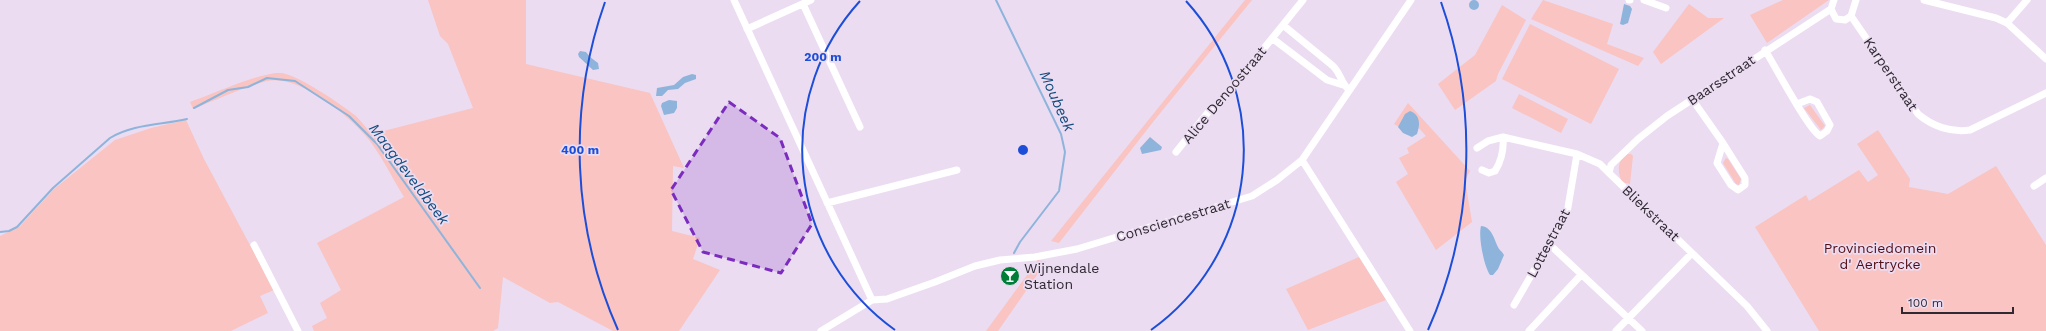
<svg xmlns="http://www.w3.org/2000/svg" width="2046" height="331" font-family="'Work Sans',sans-serif">
<rect width="100%" height="100%" fill="#ebdcf2"/>
<path fill="#f9c4c1" d="M428,0H526V64L650,93L684,168L673,166L672,231L700,238L693,259L720,270L679,331H613L558,302L550,303L503,277L498,328L493,331H314L312,326L327,318L320,303L341,290L317,243L404,197C392,178 380,152 365,135C346,113 298,74 267,81C244,87 216,100 193,109L190,102C213,94 258,73 280,73C296,73 342,105 356,116C362,122 367,129 372,134L473,108L448,44L440,36Z
M1245,0H1252L1153,122L1059,243L1051,241Z
M1543,0L1613,24L1607,44L1644,58L1638,66L1531,19Z
M1783,0H1829L1767,43L1750,15Z
M1689,4L1708,18H1724L1661,64L1653,52Z
M1502,5L1526,20L1498,74L1496,81L1455,110L1438,84L1475,55Z
M1530,24L1619,69L1591,124L1502,79Z
M1519,94L1568,119L1561,133L1512,108Z
M1408,103L1470,171L1465,180L1472,222L1436,250L1396,182L1408,174L1399,158L1409,153L1407,148L1426,136L1406,114L1399,127L1394,124Z
M1810,105L1825,126L1821,130L1804,108Z
M186,120L204,159L274,290L260,296L268,313L231,331H0V236L20,226L54,189L115,140L151,128Z
M1878,130L1910,179L1909,187L1948,194L1996,166L2046,245V331H1819L1755,227L1806,195L1809,201L1859,170L1868,182L1878,175L1857,144Z
M1628,154H1631L1633,156L1630,184L1622,182C1617,171 1617,160 1628,154Z
M1726,158L1728,159L1741,179L1739,185L1736,184L1723,163Z
M1359,257L1386,300L1308,330L1286,289Z
M1038,260L1046,262L998,331H986Z"/>
<path fill="#8eb4dc" d="M1469 5a5 5 0 1 1 10 0a5 5 0 1 1-10 0Z
M1624,4L1630,6L1632,9L1628,23L1623,25L1620,24Z
M580,51L586,52L590,57L598,63L599,69L593,70L579,57L578,54Z
M692,74L696,75V79L685,83L678,89L668,90L662,96H656L657,88L674,85L683,77Z
M669,100L677,101V108L674,113L664,115L661,106L662,103Z
M1410,111C1421,115 1420,125 1417,134L1412,137L1403,133L1398,127L1405,114Z
M1150,137L1162,147L1161,150L1142,154L1140,148Z
M1481,226C1492,227 1494,239 1498,247C1499,250 1502,251 1504,255L1498,269L1493,275H1490C1484,266 1478,237 1481,226Z"/>
<g fill="none" stroke-linecap="round" stroke-linejoin="round">
<path stroke="#8eb4dc" stroke-width="2" d="M996,0L1061,134L1065,152L1059,191L1020,242L1014,253
M194,108L228,90L248,87L267,78L295,81L349,116L377,144L480,288
M0,232L9,231L17,227L53,188L110,138C133,124 161,125 187,119"/>
<path stroke="#fff" stroke-width="7" d="M734,0L872,300
M1629,0H1630
M1644,0L1666,8
M1924,0L1996,18L2007,23L2046,59
M803,4L860,127
M1831,9L1836,19L1845,20L1851,16L1856,0
M1851,16L1918,114C1932,126 1951,133 1970,130L2046,93
M2007,23L2027,0
M1283,25L1333,66C1341,74 1341,83 1349,90
M747,29L811,0
M1272,38L1327,80L1343,85
M1765,50C1775,66 1808,129 1820,136L1827,131L1830,125L1817,102L1810,99L1797,104
M1692,99L1723,143L1717,163L1731,185L1738,190L1745,185V178L1723,143
M1477,148L1488,141L1503,137L1577,154L1600,164L1609,173
M1176,152L1210,110L1219,104L1303,0
M1302,160L1410,331
M1482,170L1489,173L1495,171C1502,160 1504,149 1503,137
M2034,186L2046,178
M827,203L957,170
M1549,244L1642,331
M254,245L298,331
M1514,305L1567,213L1577,154
M821,331L872,300L887,299L935,282L975,266L1000,260L1035,257L1077,249L1252,196L1277,180L1302,160L1411,0
M1529,331L1581,275
M1616,331L1692,253
M1767,331L1747,306L1609,173L1611,165L1638,139L1667,116L1831,9L1834,0"/>
</g>
<path fill="#7b2cbf" fill-opacity="0.2" stroke="#7b2cbf" stroke-width="3" stroke-dasharray="8 5" stroke-linejoin="round" d="M729,102L780,138L812,224L781,273L703,252L671,190Z"/>
<g fill="none" stroke="#1d4ed8" stroke-width="2">
<path d="M895 330A221 221 0 0 1 860 1M1186 1A221 221 0 0 1 1151 330"/>
<path d="M618 330A443 443 0 0 1 605 2M1441 2A443 443 0 0 1 1428 330"/>
</g>
<defs>
<g id="bar-disc" transform="scale(1)"><circle r="9.5" fill="#007e37" stroke="#ebdcf2"/><path d="M-6-5H6L.8 .8V4.5H3.5V6h-7V4.5H-.8V.8Z" fill="#fff"/></g>
</defs>
<g fill-rule="evenodd">
<use href="#bar-disc" x="1010" y="276"/>
</g>
<g text-anchor="middle" stroke-width="3.5" stroke-linejoin="round" paint-order="stroke">
<g font-size="14" fill="#2f2932" stroke="#ebdcf2">
<text transform="translate(1891 74) rotate(56)" y="5">Karperstraat</text>
<text transform="translate(1721 80) rotate(-34)" y="5">Baarsstraat</text>
<text transform="translate(1224 95) rotate(-50)" y="5">Alice Denoostraat</text>
<text transform="translate(1651 213) rotate(44)" y="5">Bliekstraat</text>
<text transform="translate(1173 220) rotate(-17)" y="5">Consciencestraat</text>
<text transform="translate(1548 243) rotate(-62)" y="5">Lottestraat</text>
</g>
<g font-size="14" fill="#530e14" stroke="#ebdcf2">
<text x="1880" y="253">Provinciedomein<tspan x="1880" dy="16">d' Aertrycke</tspan></text>
</g>
<g font-size="14" fill="#2f2932" stroke="#ebdcf2" text-anchor="start">
<text x="1024" y="273">Wijnendale<tspan x="1024" dy="16">Station</tspan></text>
</g>
<g font-size="15" font-style="italic" fill="#134c7d" stroke="#ebdcf2">
<text transform="translate(1057 101) rotate(66)" y="5">Moubeek</text>
<text transform="translate(409 174) rotate(53)" y="5">Maagdeveldbeek</text>
</g>
</g>
<circle cx="1023" cy="150" r="6" fill="#1d4ed8" stroke="#ebdcf2" stroke-width="2"/>
<g font-size="12" text-anchor="middle" font-weight="bold" fill="#1d4ed8" stroke="#ebdcf2" stroke-width="3.5" stroke-linejoin="round" paint-order="stroke">
<text x="823" y="61">200 m</text>
<text x="580" y="154">400 m</text>
</g>
<path d="M1902 307v6h111v-6" fill="none" stroke="#2f2932" stroke-width="2"/>
<text x="1908" y="307" font-size="12" fill="#2f2932" stroke="#ebdcf2" stroke-width="3" paint-order="stroke">100 m</text>
</svg>
